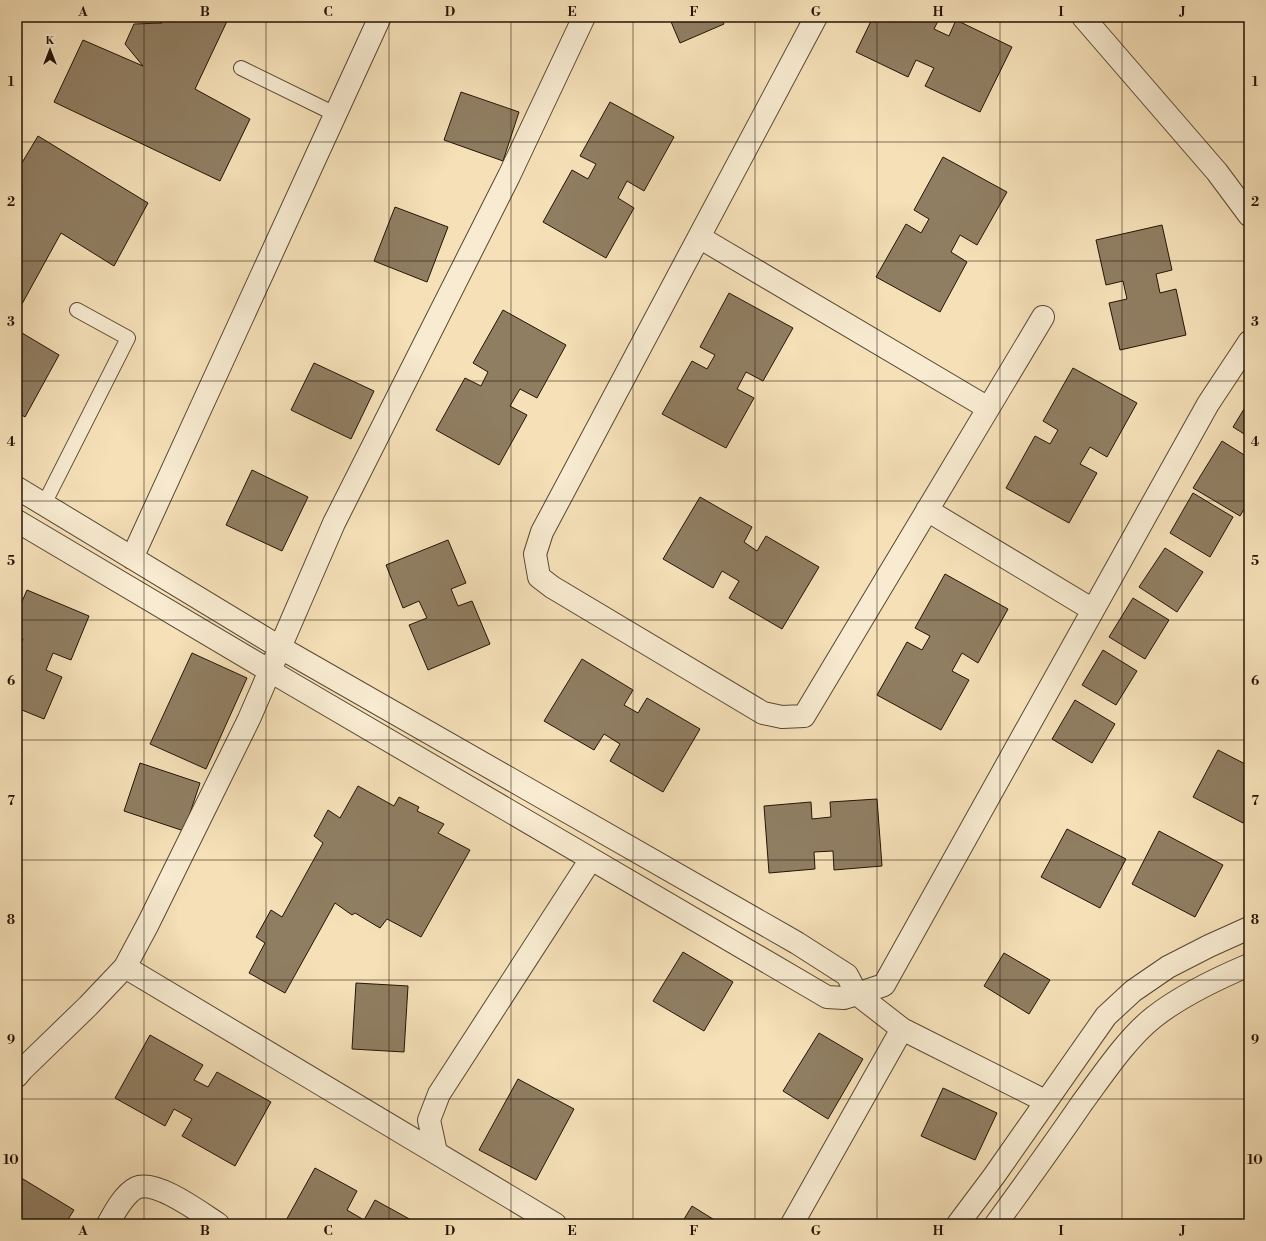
<svg xmlns="http://www.w3.org/2000/svg" width="1266" height="1241" font-family="'Libre Bodoni',serif">
<rect width="100%" height="100%" fill="#f5e0b8"/>
<filter id="stains"><feTurbulence type="fractalNoise" baseFrequency=".005" numOctaves="4"/><feColorMatrix values="0 0 0 0 .2 0 0 0 0 .09 0 0 0 0 .02 0 0 0 .5 -.17"/></filter>
<radialGradient id="worn" r=".72"><stop offset=".6" stop-color="#630" stop-opacity="0"/><stop offset="1" stop-color="#630" stop-opacity=".3"/></radialGradient>
<path fill="#907e62" stroke="#231404" d="M149,17H229L195,89L250,119L220,181L54,102L83,40L143,66L125,44L134,24L162,23Z
M669,17H720L724,24L680,43Z
M873,17H940L934,29L949,36L956,20L1012,47L980,112L925,86L934,68L916,60L908,77L856,52Z
M461,92L519,112L503,161L444,140Z
M610,102L674,137L644,191L627,181L618,198L634,208L606,258L543,222L572,170L588,179L596,164L580,156Z
M38,136L148,203L114,266L61,233L17,313V171Z
M943,157L1007,192L977,245L960,235L951,252L967,262L940,312L876,277L906,224L921,233L929,219L914,210Z
M395,207L448,227L427,282L374,261Z
M1162,225L1172,270L1156,274L1160,293L1176,289L1186,335L1120,350L1109,303L1127,299L1123,281L1106,285L1096,240Z
M729,293L793,328L763,381L746,372L737,389L754,398L726,448L662,414L692,361L707,369L715,355L700,347Z
M503,310L566,345L537,398L520,389L510,406L527,415L499,465L436,430L465,378L481,386L488,372L473,363Z
M17,330L59,355L25,417L17,412Z
M314,363L374,391L351,439L291,410Z
M1073,368L1137,403L1107,457L1090,447L1080,464L1097,473L1069,523L1006,488L1035,436L1050,444L1058,430L1043,421Z
M1249,401V437L1233,427Z
M1222,441L1249,458V501L1240,516L1193,488Z
M252,470L308,497L282,551L226,525Z
M1193,493L1233,517L1210,557L1170,533Z
M700,497L752,527L744,542L757,551L766,536L819,567L782,629L729,598L739,581L722,571L713,588L663,559Z
M448,540L466,583L451,589L458,606L472,601L490,644L428,670L409,625L427,618L419,601L403,608L386,565Z
M1165,548L1203,572L1177,612L1139,587Z
M945,574L1008,609L978,663L962,653L952,671L969,680L941,730L877,695L907,642L922,650L930,636L915,628Z
M27,590L89,616L71,660L53,653L46,670L62,677L44,719L17,708V653L23,639L17,637V613Z
M1133,598L1169,620L1145,659L1109,637Z
M1103,650L1137,671L1116,705L1082,685Z
M192,653L247,678L206,769L150,744Z
M582,659L633,690L624,705L638,713L647,698L700,729L663,792L610,761L620,744L604,734L594,750L544,721Z
M1075,700L1115,724L1092,763L1052,739Z
M1218,750L1249,766V812L1243,823L1193,797Z
M140,763L200,783L184,831L124,811Z
M358,786L394,806L399,797L419,807L417,811L444,824L438,833L470,850L421,937L387,919L380,928L355,913L352,915L335,903L285,993L249,973L265,943L256,937L271,910L282,917L323,843L314,836L328,810L340,818Z
M877,799L882,866L834,870L833,851L814,852L815,869L769,873L764,806L811,802L812,819L831,817L830,802Z
M1067,829L1126,859L1100,908L1041,877Z
M1159,831L1223,865L1195,917L1132,884Z
M683,952L733,982L704,1031L653,1001Z
M1004,953L1050,980L1029,1014L984,986Z
M356,983L408,986L404,1052L352,1049Z
M819,1033L863,1059L828,1119L783,1091Z
M150,1035L203,1065L194,1080L208,1087L217,1072L271,1102L235,1166L182,1136L192,1119L174,1109L165,1126L115,1098Z
M518,1079L574,1109L536,1180L479,1150Z
M943,1088L997,1113L975,1160L921,1136Z
M315,1168L357,1191L347,1210L364,1220L375,1200L413,1221L412,1224H284Z
M18,1176L74,1210L65,1224H17V1178Z
M692,1206L721,1224H681Z"/>
<g fill="none" stroke-linecap="round" stroke-linejoin="round">
<g stroke="#584731" stroke-width="16">
<path id="service" d="M241,68L335,114
M44,504L128,338L77,310"/>
</g>
<g stroke="#584731" stroke-width="24">
<path id="minor" d="M816,17L542,532L535,554L539,577L552,587L763,713L782,717L804,716L1043,317
M1083,17L1217,172L1249,215
M699,237L988,408
M17,488L281,648L797,943L847,975L857,994L844,998L827,997L270,671L17,521
M927,510L1093,610
M132,558L380,17
M125,967L555,1224
M857,994L884,985L1208,404L1249,342
M857,994L902,1029L1045,1101
M17,1076L22,1070L88,1006L125,967L148,924L249,719L334,523L509,176L584,17
M436,1152L429,1120L439,1094L591,859
M108,1224C114,1213 124,1194 136,1188C156,1179 201,1213 218,1224
M792,1224L902,1029"/>
</g>
<g stroke="#584731" stroke-width="24">
<path id="tertiary" d="M958,1224L994,1176L1106,1016L1133,991L1168,967L1209,946L1249,928
M996,1224C1025,1184 1054,1144 1082,1103C1102,1076 1127,1038 1154,1017C1182,995 1216,979 1249,965"/>
</g>
<use href="#service" stroke="#f8ebd1" stroke-width="14"/>
<use href="#minor" stroke="#f8ebd1" stroke-width="22"/>
<use href="#tertiary" stroke="#f8ebd1" stroke-width="22"/>
</g>
<path fill="none" stroke="#231404" stroke-width="1" stroke-opacity="0.55" d="M144,17V1224M266,17V1224M389,17V1224M511,17V1224M633,17V1224M755,17V1224M877,17V1224M1000,17V1224M1122,17V1224M17,142H1249M17,261H1249M17,381H1249M17,501H1249M17,620H1249M17,740H1249M17,860H1249M17,980H1249M17,1099H1249"/>
<rect width="1266" height="1241" fill="none" stroke="#f5e0b8" stroke-width="44"/>
<g transform="translate(50 50)" stroke="#f8ebd1" stroke-width="3" paint-order="stroke">
<path d="M0-3L7 15L0 10L-7 15Z" fill="#231404"/>
<text y="-6" font-size="11" font-weight="bold" text-anchor="middle" fill="#231404">K</text>
</g>
<rect x="22" y="22" width="1222" height="1197" fill="none" stroke="#231404" stroke-width="1.5"/>
<g font-size="13" text-anchor="middle" font-weight="bold" fill="#231404">
<text x="83" y="16">A</text>
<text x="205" y="16">B</text>
<text x="328" y="16">C</text>
<text x="450" y="16">D</text>
<text x="572" y="16">E</text>
<text x="694" y="16">F</text>
<text x="816" y="16">G</text>
<text x="938" y="16">H</text>
<text x="1061" y="16">I</text>
<text x="1183" y="16">J</text>
<text x="11" y="86">1</text>
<text x="1255" y="86">1</text>
<text x="11" y="206">2</text>
<text x="1255" y="206">2</text>
<text x="11" y="326">3</text>
<text x="1255" y="326">3</text>
<text x="11" y="446">4</text>
<text x="1255" y="446">4</text>
<text x="11" y="565">5</text>
<text x="1255" y="565">5</text>
<text x="11" y="685">6</text>
<text x="1255" y="685">6</text>
<text x="11" y="805">7</text>
<text x="1255" y="805">7</text>
<text x="11" y="924">8</text>
<text x="1255" y="924">8</text>
<text x="11" y="1044">9</text>
<text x="1255" y="1044">9</text>
<text x="11" y="1164">10</text>
<text x="1255" y="1164">10</text>
<text x="83" y="1235">A</text>
<text x="205" y="1235">B</text>
<text x="328" y="1235">C</text>
<text x="450" y="1235">D</text>
<text x="572" y="1235">E</text>
<text x="694" y="1235">F</text>
<text x="816" y="1235">G</text>
<text x="938" y="1235">H</text>
<text x="1061" y="1235">I</text>
<text x="1183" y="1235">J</text>
</g>
<rect width="100%" height="100%" filter="url(#stains)"/>
<rect width="100%" height="100%" fill="url(#worn)"/>
</svg>
